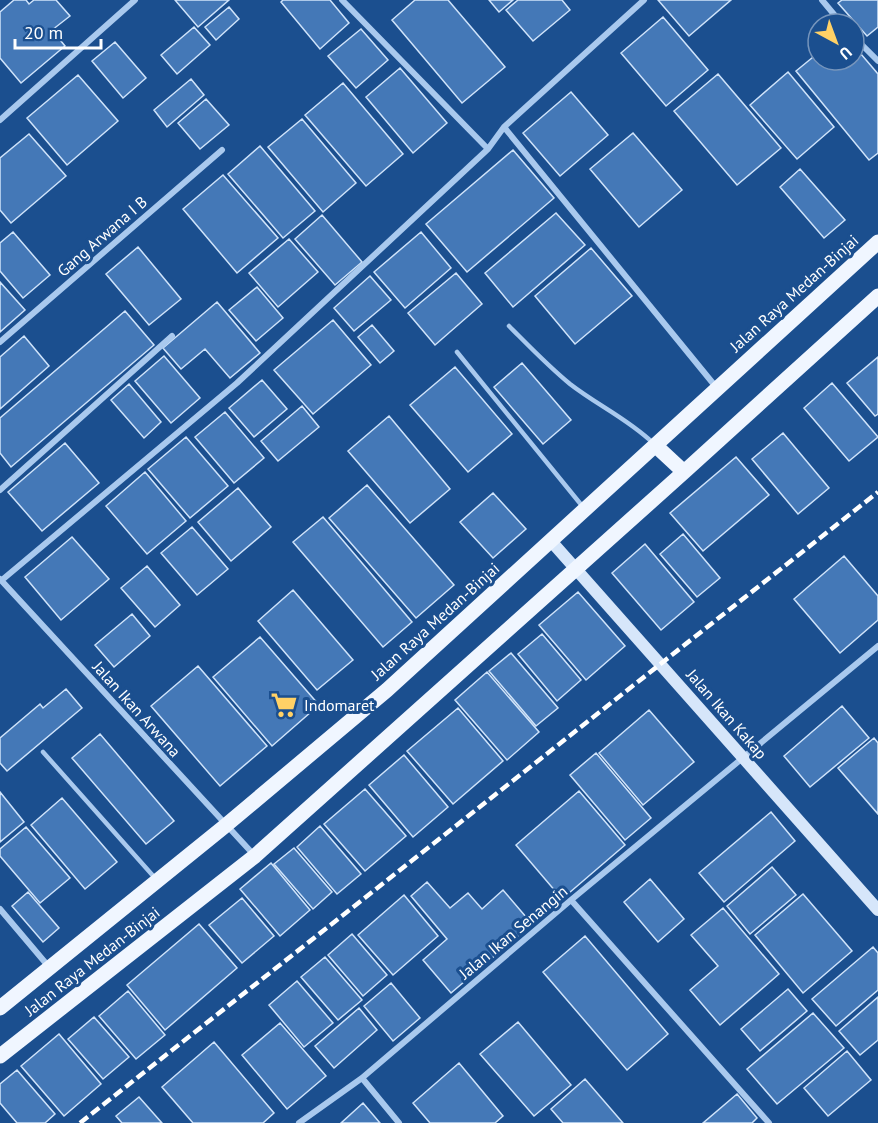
<svg xmlns="http://www.w3.org/2000/svg" width="878" height="1123" font-family="'PT Sans',sans-serif">
<rect width="100%" height="100%" fill="#1b4f8f"/>
<path fill="#4478b7" stroke="#cfe3fa" stroke-width="1.5" d="M14,0H26L29,4L34,0H56L70,16L52,30L65,46L21,83L0,58V12Z
M175,0H229L198,27Z
M283,0H330L349,23L320,49L281,2Z
M415,0H448L505,67L462,103L392,20Z
M489,0H513L499,12Z
M518,0H562L570,10L533,41L506,10Z
M658,0H731L689,36Z
M842,0H878V27L867,36L838,3Z
M229,7L239,19L216,40L205,27Z
M663,17L708,70L666,106L621,53Z
M194,27L210,45L177,74L161,55Z
M361,29L388,60L356,88L328,56Z
M115,42L146,78L123,98L92,61Z
M818,53V60H843L848,65L861,54L878,74V153L869,160L796,71Z
M400,68L447,123L413,153L366,97Z
M788,72L834,127L797,159L750,105Z
M718,74L781,148L737,185L674,111Z
M78,75L118,121L67,165L27,118Z
M191,79L204,95L167,127L154,110Z
M343,83L403,154L366,186L305,115Z
M571,92L608,135L560,176L523,133Z
M206,99L229,125L200,149L178,123Z
M302,119L356,183L323,212L268,147Z
M633,133L682,190L639,227L590,169Z
M29,134L66,176L11,223L0,210V158Z
M260,146L315,211L283,238L228,174Z
M513,150L554,198L467,272L426,224Z
M800,169L845,220L824,238L780,187Z
M223,175L278,238L237,273L183,209Z
M556,213L585,245L513,307L485,273Z
M322,215L362,262L335,285L295,239Z
M13,232L50,275L23,298L0,271V243Z
M421,232L451,268L405,308L374,272Z
M289,239L318,272L278,307L249,273Z
M138,247L181,299L149,325L106,274Z
M591,248L632,296L575,344L535,296Z
M456,273L482,304L435,345L408,313Z
M370,276L391,300L354,331L334,308Z
M0,282L25,310L0,332Z
M257,287L283,318L256,341L229,310Z
M217,302L260,353L230,378L205,349L181,369L163,348Z
M125,311L154,345L11,467L0,453V418Z
M333,320L371,365L313,414L274,370Z
M372,325L394,351L380,363L358,337Z
M24,336L49,366L0,409V357Z
M164,356L200,398L171,423L135,381Z
M878,357V414L875,416L847,383Z
M522,363L571,420L543,444L494,387Z
M455,367L512,434L468,472L410,405Z
M262,380L287,409L254,437L229,408Z
M832,383L878,437L849,461L804,408Z
M129,384L161,422L144,438L111,400Z
M302,406L319,427L278,461L261,441Z
M225,412L264,458L234,483L195,437Z
M389,416L450,489L410,523L348,451Z
M783,433L829,488L798,514L752,459Z
M186,437L228,486L190,518L148,469Z
M65,443L99,483L42,531L8,492Z
M736,457L769,495L703,551L670,513Z
M145,472L186,521L147,554L106,506Z
M367,485L454,585L416,618L329,518Z
M238,488L271,527L231,561L198,522Z
M493,493L526,529L493,558L460,522Z
M323,517L412,622L383,647L293,542Z
M192,527L228,569L197,595L161,553Z
M683,534L720,578L697,597L660,554Z
M72,537L109,579L61,620L25,577Z
M645,544L694,602L661,630L612,573Z
M844,556L878,596V620L840,653L794,599Z
M147,566L180,605L155,627L121,588Z
M293,590L353,660L317,690L258,621Z
M578,592L625,646L586,680L539,625Z
M132,614L150,636L114,667L95,645Z
M542,634L581,680L557,701L518,654Z
M260,637L319,705L272,746L213,677Z
M511,653L558,708L536,726L489,671Z
M198,666L267,746L220,786L151,706Z
M487,672L539,732L507,760L455,700Z
M66,689L82,708L7,771L0,763V738L40,704L43,708Z
M842,706L869,738L810,787L784,756Z
M458,708L503,761L453,804L407,751Z
M649,710L694,762L643,805L599,753Z
M100,734L174,821L146,844L72,758Z
M874,738L878,743V814L838,768Z
M596,753L651,818L625,840L570,775Z
M404,755L448,807L413,837L369,785Z
M365,789L406,836L365,871L324,824Z
M579,791L625,845L562,899L516,845Z
M0,792L24,822L0,842Z
M62,798L117,862L85,889L31,825Z
M771,812L795,841L724,902L699,873Z
M320,826L361,874L337,894L297,847Z
M26,827L70,878L40,903L0,856V849Z
M294,848L332,892L313,909L274,864Z
M271,863L310,910L280,936L240,889Z
M772,867L796,895L750,934L727,906Z
M650,879L684,919L658,942L624,902Z
M427,882L450,908L468,893L482,909L503,890L532,924L451,993L423,960L447,939L411,896Z
M28,892L59,928L43,942L12,906Z
M803,894L852,951L803,993L755,935Z
M404,895L438,936L393,975L358,935Z
M242,898L274,936L242,963L209,925Z
M723,908L779,974L720,1025L690,990L718,966L691,935Z
M199,924L237,968L165,1030L127,985Z
M352,934L387,975L363,996L328,955Z
M585,936L668,1034L627,1070L543,972Z
M873,947L878,953V990L836,1026L812,999Z
M325,957L362,1000L338,1020L301,977Z
M297,981L333,1023L304,1047L269,1005Z
M391,983L420,1018L393,1041L364,1006Z
M788,989L807,1011L760,1051L741,1029Z
M128,991L165,1035L136,1059L99,1016Z
M878,997V1040L860,1055L839,1031Z
M359,1008L377,1030L334,1068L315,1046Z
M813,1013L844,1048L777,1104L747,1069Z
M94,1017L129,1057L103,1079L68,1039Z
M518,1022L571,1085L534,1116L480,1054Z
M280,1023L326,1076L287,1109L242,1055Z
M59,1034L101,1084L64,1116L21,1066Z
M214,1042L274,1113L263,1123H193L162,1087Z
M847,1051L871,1080L828,1116L804,1088Z
M459,1063L503,1116L495,1123H430L413,1103Z
M17,1070L55,1114L45,1123H17L0,1103V1084Z
M585,1079L623,1123H563L551,1109Z
M737,1094L757,1118L752,1123H703Z
M139,1097L162,1123H122L116,1116Z
M363,1103L380,1123H341Z"/>
<g fill="none" stroke-linecap="round" stroke-linejoin="round">
<path stroke="#a9c9ee" stroke-width="4.5" d="M509,326C529,346 548,366 570,384C597,405 628,419 653,443
M457,352L583,507
M43,752L155,878"/>
<path stroke="#a9c9ee" stroke-width="6" d="M342,0L488,149
M822,0L842,24
M854,37L878,61
M0,120L135,0
M504,127L716,387
M0,342L222,150
M0,490L172,336
M0,579L255,856
M2,580L237,383L488,149L504,127L644,0
M571,900L769,1123
M0,909L49,967
M362,1078L399,1123
M299,1123L362,1078L571,900L878,646"/>
<path stroke="#d6e6fa" stroke-width="12" d="M551,541L878,910"/>
<path stroke="#f0f6ff" stroke-width="15" d="M656,446L684,472
M0,1008L225,826L387,690L878,242
M0,1056L255,856L684,472L878,296"/>
<path stroke="#fff" stroke-width="4.5" stroke-dasharray="10 4.5" stroke-linecap="butt" d="M80,1123L878,492"/>
</g>
<defs>
<g id="supermarket-bare" transform="scale(2.07)"><path d="M-6-5.5h2.5l.6 2H6L4.5 2H-2.5L-4.4-4H-6ZM-1.5 3.2a1.3 1.3 0 1 0 .1 0ZM3 3.2a1.3 1.3 0 1 0 .1 0Z" fill="#ffd166" stroke="#1b4f8f" stroke-width="2.5" paint-order="stroke"/></g>
</defs>
<g fill-rule="evenodd">
<use href="#supermarket-bare" x="284" y="705"/>
</g>
<g text-anchor="middle" stroke-width="6" stroke-linejoin="round" paint-order="stroke">
<g font-size="16" fill="#fff" stroke="#1b4f8f">
<text transform="translate(102 236) rotate(-41)" y="6">Gang Arwana I B</text>
<text transform="translate(794 293) rotate(-42)" y="6">Jalan Raya Medan-Binjai</text>
<text transform="translate(435 621) rotate(-42)" y="6">Jalan Raya Medan-Binjai</text>
<text transform="translate(137 709) rotate(48)" y="6">Jalan Ikan Arwana</text>
<text transform="translate(727 714) rotate(49)" y="6">Jalan Ikan Kakap</text>
<text transform="translate(513 932) rotate(-40)" y="6">Jalan Ikan Senangin</text>
<text transform="translate(92 961) rotate(-38)" y="6">Jalan Raya Medan-Binjai</text>
</g>
<g font-size="16" fill="#fff" stroke="#1b4f8f" text-anchor="start">
<text x="304" y="711">Indomaret</text>
</g>
</g>
<g transform="translate(836 42) rotate(139)"><circle r="28" fill="#1b4f8f" stroke="#7695bc" stroke-width="1.5"/>
<path d="M0-4.5L10 22L0 15L-10 22Z" fill="#ffd166"/>
<text y="-9" font-size="16" font-weight="bold" text-anchor="middle" fill="#ffffff">U</text>
</g>
<path d="M15 39v9h86v-9" fill="none" stroke="#ffffff" stroke-width="3"/>
<text x="24" y="39" font-size="18" fill="#ffffff" stroke="#1b4f8f" stroke-width="4.5" paint-order="stroke">20 m</text>
</svg>
